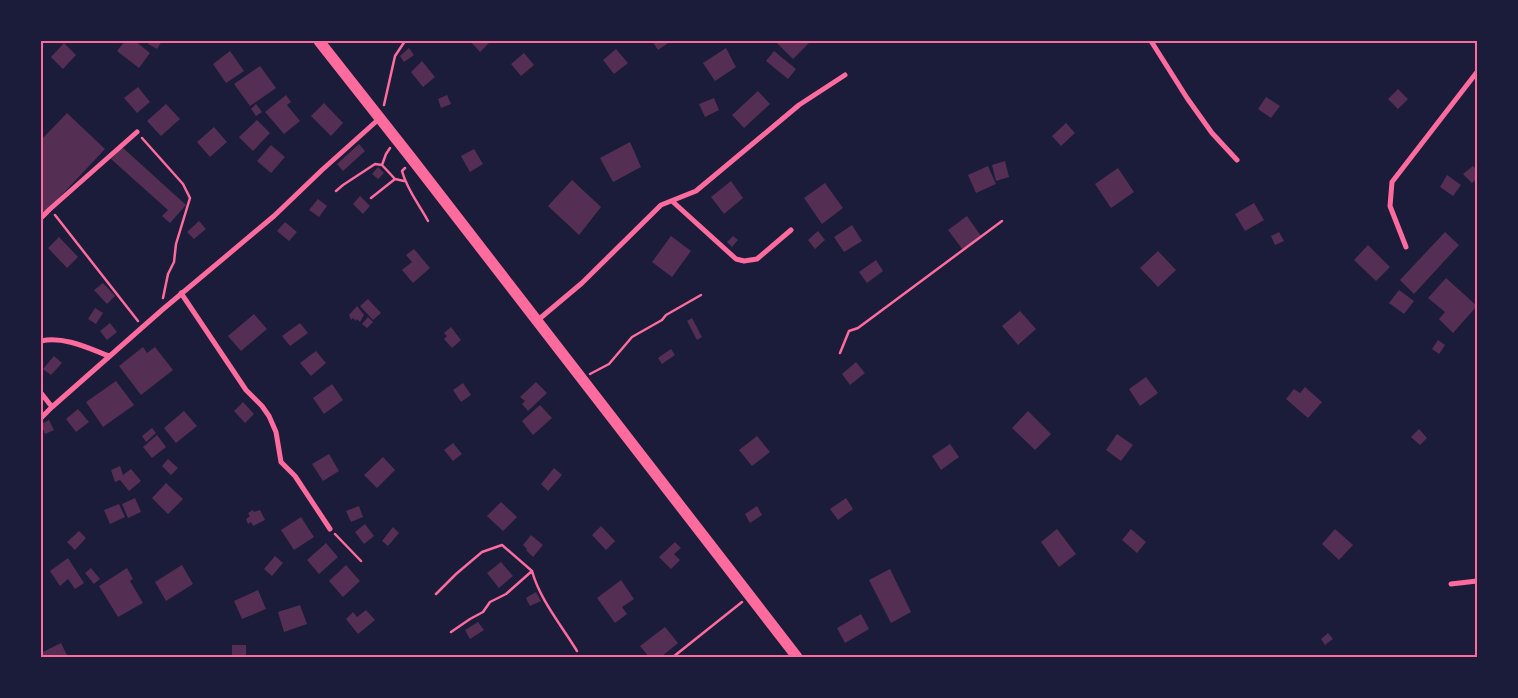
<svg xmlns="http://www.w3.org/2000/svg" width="1518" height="698" font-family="Ubuntu,sans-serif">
<rect width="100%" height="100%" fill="#1b1b3a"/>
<path fill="#542f53" d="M125,41H135L150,53L139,68L117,51Z
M149,41H162L157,49L148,44Z
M470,41H491L480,52Z
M652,41H671L658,50Z
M775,41H811L793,59Z
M64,43L76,55L63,69L51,57Z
M409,48L414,55L404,62L400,56Z
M726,48L736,67L715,81L703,63Z
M616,49L628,63L614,74L603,60Z
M230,51L244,71L226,83L213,64Z
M774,51L796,69L788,79L766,61Z
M524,53L534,65L521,76L511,64Z
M422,61L435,77L423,87L411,72Z
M260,66L276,88L250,106L234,84Z
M138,87L150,102L137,113L124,98Z
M1398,89L1408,99L1398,109L1388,99Z
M758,91L770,104L744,128L732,115Z
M286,95L291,102L287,105L300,121L284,134L265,112Z
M447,95L451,104L441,108L438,99Z
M1266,97L1280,106L1271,118L1258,109Z
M714,98L719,110L705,117L699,104Z
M324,103L343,123L331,136L311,116Z
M166,104L180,119L161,136L147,121Z
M256,104L262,112L256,116L251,109Z
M67,113L105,149L41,217V140Z
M257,120L270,133L253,151L239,137Z
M1066,123L1075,133L1061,146L1052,136Z
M214,127L227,142L210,157L197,142Z
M630,142L641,167L613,182L600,158Z
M359,144L365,151L343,171L337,164Z
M271,145L285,157L271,173L257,161Z
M122,147L186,205L170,223L162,216L168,210L111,159Z
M474,149L483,164L470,172L461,156Z
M1005,161L1009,177L996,181L992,165Z
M988,166L996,184L976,193L968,175Z
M1473,166L1477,170V179L1472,183L1463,174Z
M378,167L384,173L378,179L372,174Z
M1118,168L1134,192L1111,208L1095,184Z
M1447,175L1461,185L1453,196L1440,187Z
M572,180L601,207L579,235L548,206Z
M731,181L743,198L724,214L711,197Z
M825,183L843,208L822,224L804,198Z
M360,196L370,206L363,214L353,204Z
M318,199L327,206L319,217L309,210Z
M1254,203L1264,220L1245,231L1235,214Z
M967,216L981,236L963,250L948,230Z
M199,221L206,229L194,239L187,232Z
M285,222L297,232L289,241L277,231Z
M852,225L862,241L844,252L834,237Z
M818,231L825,240L815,249L808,240Z
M1279,232L1284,241L1275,245L1271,236Z
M1445,232L1459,245L1414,294L1400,280Z
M671,236L691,251L672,277L652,262Z
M733,236L738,240L732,247L727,242Z
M59,237L78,257L67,268L48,248Z
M1368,245L1390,267L1376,281L1354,260Z
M414,249L430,268L413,283L402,270L412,262L406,255Z
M1158,251L1176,270L1158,287L1140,268Z
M876,260L883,271L867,283L859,272Z
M1446,278L1477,306L1453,333L1439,319L1445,312L1428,298Z
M103,283L115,296L107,304L94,290Z
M1399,290L1414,301L1404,314L1389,303Z
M368,299L381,313L373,320L360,306Z
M357,306L364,315L360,322L357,319L356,321L353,318L351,320L349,315Z
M95,308L103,313L96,324L88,319Z
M1020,311L1036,329L1018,345L1002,326Z
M254,314L267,329L241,351L228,336Z
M368,317L373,322L367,328L362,324Z
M692,318L702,337L697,340L687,321Z
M110,323L117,332L107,340L100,331Z
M300,323L308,333L290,346L282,336Z
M451,327L461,340L452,348L444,339L447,336L444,333Z
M1438,340L1445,345L1439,354L1432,349Z
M143,347L147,353L155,347L173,370L141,395L119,366Z
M671,349L675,355L662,364L658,358Z
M316,351L326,363L311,376L300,363Z
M54,356L62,363L51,375L43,369Z
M856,362L865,373L850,385L842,374Z
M1146,377L1158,393L1140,406L1129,389Z
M116,381L134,405L103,427L86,402Z
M536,382L547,393L528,411L522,404L525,401L520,397Z
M463,383L471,395L461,402L453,390Z
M332,384L343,400L324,414L313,398Z
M1305,387L1322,402L1308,418L1286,399L1294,389L1300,393Z
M243,402L254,414L245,423L234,411Z
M540,405L552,418L533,435L522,421Z
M78,409L89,422L76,432L66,419Z
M184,411L197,426L176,443L164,428Z
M1028,411L1051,434L1035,450L1012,428Z
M49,420L54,430L45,434L41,424Z
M152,428L156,433L146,442L142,436Z
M1419,429L1427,438L1420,445L1411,437Z
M1117,434L1133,445L1121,461L1106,450Z
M157,435L166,447L152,458L143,447Z
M757,436L770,452L752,466L739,450Z
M453,443L462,454L453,461L444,450Z
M950,444L959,457L941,470L932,456Z
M329,454L339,471L323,481L312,464Z
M383,457L395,470L377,488L364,475Z
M168,459L178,468L171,475L162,466Z
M120,466L123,475L131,469L141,481L129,491L120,480L115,482L111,470Z
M554,468L562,475L548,491L541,484Z
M166,483L183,499L168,514L152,498Z
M135,498L141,512L128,518L122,504Z
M846,498L853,509L838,520L830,509Z
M501,502L517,517L503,531L487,516Z
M119,504L125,517L110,524L104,510Z
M359,506L363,517L351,522L346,511Z
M757,506L762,515L750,523L745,514Z
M253,510L254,512L260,510L265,520L253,526L251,522L248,524L246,519L250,516L248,513Z
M301,517L314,537L294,550L281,530Z
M365,524L374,536L364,544L355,532Z
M601,526L615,541L606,550L592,535Z
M393,527L399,533L388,546L382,541Z
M1057,529L1076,554L1059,567L1041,542Z
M1131,529L1146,542L1137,553L1122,540Z
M1335,529L1353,545L1339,560L1322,544Z
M79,531L86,538L75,550L67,542Z
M531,535L543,545L533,557L526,550L527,549L523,545Z
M675,542L681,548L674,554L680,560L671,569L659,557Z
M326,543L338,557L319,574L307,560Z
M275,556L283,563L272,576L264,569Z
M68,558L84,583L75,589L68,579L60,586L50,571Z
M501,562L513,576L499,588L487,573Z
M182,565L193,584L166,601L155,582Z
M346,565L360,581L343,597L329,581Z
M91,568L100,579L94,584L85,573Z
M127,568L133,579L130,581L143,603L118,617L99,586Z
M890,569L911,612L891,623L869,580Z
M621,580L634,599L622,607L627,614L615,623L597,598Z
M258,590L266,609L242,619L234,601Z
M536,592L541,601L530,606L526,598Z
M300,605L307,624L284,632L278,612Z
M366,610L375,620L358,634L346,619L353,612L357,617Z
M861,614L869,629L845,643L837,628Z
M478,622L484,630L470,639L465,630Z
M665,627L678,643L661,657H649L640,646Z
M1328,633L1333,639L1325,645L1321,639Z
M61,643L68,657H41V653Z
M232,645H246V657H232Z"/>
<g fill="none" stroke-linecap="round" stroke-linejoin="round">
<path stroke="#ff6b9d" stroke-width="2.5" d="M384,105L395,56L405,41
M142,138L183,184L190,198L176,244L174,262L168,274L163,298
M382,165L386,154L390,148
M405,168L402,171C407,190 419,204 428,221
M336,191L343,185L375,164L382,165L395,179
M371,198L395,179L404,181
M55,215L138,321
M840,353L849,331L858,328L1002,221
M590,374L609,364L632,337L662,320L666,315L701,295
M335,534L361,561
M532,571C540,600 562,626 577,651
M436,594L456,574L482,552L502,545L532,571L506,594L490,602L483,612L470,619L451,632
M673,657L742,602"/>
<path stroke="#ff6b9d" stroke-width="5" d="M1151,41L1187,98L1212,133L1237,160
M672,201L736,259L744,261L757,259L791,230
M41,218L50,209L137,132
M1406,247L1390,206L1392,182L1477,72
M181,293L246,390L262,406L269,416L276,432L281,462L295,476L330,529
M538,320L582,283L661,205L696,191L799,105L845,75
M41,341C64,336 88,348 109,356
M41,393L52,407
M41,418L52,407L162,310L274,216L322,170L380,118
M1451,584L1477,581"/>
<path stroke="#ff6b9d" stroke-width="11" d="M319,41L412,159L797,657"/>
</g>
<rect width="1518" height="698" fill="none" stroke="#1b1b3a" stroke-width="85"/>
<rect x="42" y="42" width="1434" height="614" fill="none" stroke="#ff6b9d" stroke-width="2"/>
</svg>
